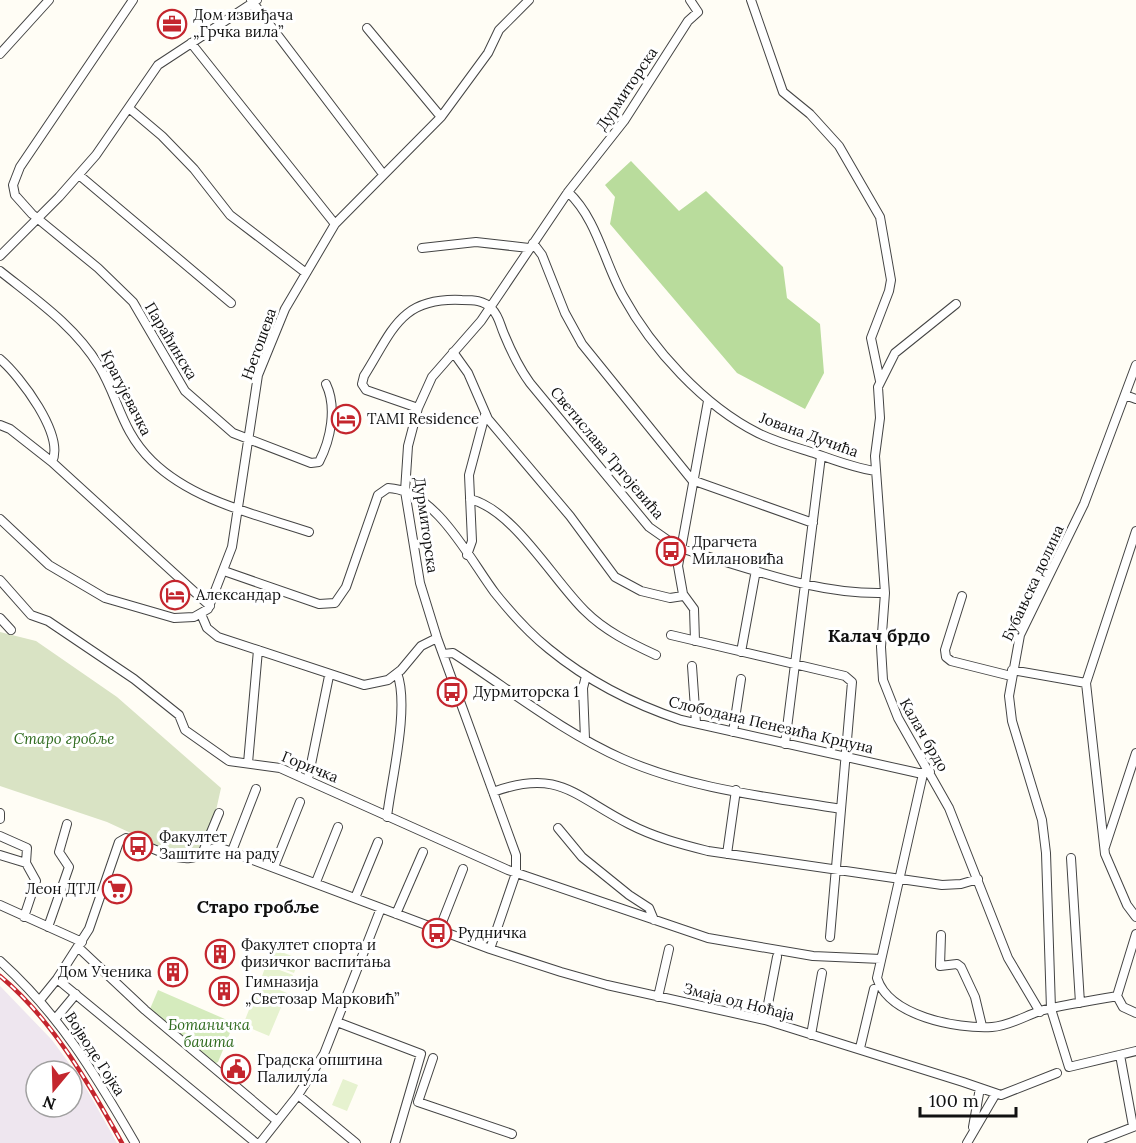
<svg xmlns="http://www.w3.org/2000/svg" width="1136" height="1143" font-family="Lora,serif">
<rect width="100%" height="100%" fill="#fffdf5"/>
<path fill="#eee6ef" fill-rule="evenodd" d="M0,986L52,1040L82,1081L117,1143H0ZM36,1071H72V1107H36Z"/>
<path fill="#d5ebbd" d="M158,990L234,1023L218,1062L214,1064L150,1009Z"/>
<path fill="#b9dc9c" d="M631,161L679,211L706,191L783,267L787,298L820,324L824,373L805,409L737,373L610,224L615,197L605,185Z"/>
<path fill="#d9e3c4" d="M0,632L36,641L117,697L221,788L215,815L199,848L186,854L172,852L107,822L0,786Z"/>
<path fill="#e6f2cf" d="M272,948L299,959L294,973L267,963Z
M266,965L293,975L288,990L261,979Z
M260,982L287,993L269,1036L243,1025Z
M343,1079L358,1085L347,1111L332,1105Z"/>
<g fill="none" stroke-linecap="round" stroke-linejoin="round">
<g stroke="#444" stroke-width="10">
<path id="minor" d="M133,0L20,167L13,185L15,195L32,214L98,268L133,302L185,391L233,433L311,463L319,462C331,439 337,407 326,384
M251,0L383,174
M751,0L783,92L810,114L839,146L880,217L891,280L889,291L871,338L880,381
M367,28L441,117
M191,43L335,224
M0,54L49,0
M130,109L162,136L194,169L230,215L306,273
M79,175L231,303
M568,192C597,219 604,262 623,296C652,349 704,406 758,433C776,442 795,447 814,453C834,460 854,468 875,471
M533,243L542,255L565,313L582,344L692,480L813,523
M422,248L476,242L529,248
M0,256L59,197L96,155L158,65L257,0
M0,271C35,299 75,326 99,366C119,399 121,431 152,461C193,501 255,514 309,532
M956,304L895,353L878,387L880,418L875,456L885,593L881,647L883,680L898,718L949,808L1008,958L1040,1012
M453,352L468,373L488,419L570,516L615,577L641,591L670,598L683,596
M0,359C20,376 65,435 52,462
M1136,365L1084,504L1020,635L1009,696L1012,721L1042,820L1046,853L1051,1009L1069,1067L1136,1051
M1125,395L1136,399
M418,408L366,390L362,384L364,376C393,330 400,297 462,300C473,300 484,300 492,309C499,316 500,325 504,334C511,351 519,368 530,383L649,527L679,548C748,567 814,595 885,593
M0,425L10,429L52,462L210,606
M470,499C514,510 553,580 585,611C605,631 630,643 656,655
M0,519L49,565L105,598L174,618L194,617L208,609L232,547L258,375L285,309L335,224L441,117L488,53L499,30L529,0
M1136,531L1086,683L1105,854L1127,905L1136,917
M467,555L472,541L469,475L485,415
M224,571L319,604L335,603L346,587L378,495L388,488C436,490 470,560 495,593C511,613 529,633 549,649C588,681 633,704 681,720L918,773L930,772
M0,580L31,615L48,621L134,679L179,715L185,730L229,761L280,768L508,870L708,938L813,956L881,959
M962,596L945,650L946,657L951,661L1011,676
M201,614L207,628L218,637L364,685L388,680L401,670L421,646L437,638
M0,618L11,630
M671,635L845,676L852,682L830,937
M695,641L694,609L683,594L678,566L708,401
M741,652L756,570
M443,654L453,653C509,689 562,732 623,759C691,789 769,797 841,809
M692,666L696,723
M1012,670L1086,683
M733,732L741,679
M585,739L583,688L586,676
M785,744L821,456
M248,763L258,650
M923,774L877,978C889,1016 956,1029 992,1027C1009,1026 1025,1016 1040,1011C1065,1004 1092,1001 1117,996
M308,779L329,676
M493,792C559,768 574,796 629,824C654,837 680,844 708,851L942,885L961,884L978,879
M0,813V819
M387,817C391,781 410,707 397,673
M558,828L582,857L629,895L649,908L654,920
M0,836L27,848L26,863L36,881L24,917
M1105,847L1136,753
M232,851L256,789
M202,854L219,813
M727,854L736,790
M0,855L26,863
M1071,858L1080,1003
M274,867L300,802
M316,882L338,827
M355,898L378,842
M0,905L82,942
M396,914L423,852
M48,927L69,867L59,852L67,824
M439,930L463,869
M1136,934L1117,996L1123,1007L1136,1013
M941,935L940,966L957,964L961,967L975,997L982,1026
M79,948L145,1010L277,1121
M490,949L516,873V855L437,638L420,583L405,491L408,446L418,408L432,377L481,321L568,192L624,121L688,21L698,12L690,0
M0,961C60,1015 95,1074 135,1143
M57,979L256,1143
M658,997L669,949
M40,1000L57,979L89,929L119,842L126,838C146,844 170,860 190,858C202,858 209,846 221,848L490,949L561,972L607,985L765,1020L963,1082L1001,1095L1057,1073
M56,1018L76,994
M765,1020L777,957
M337,1022L421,1054L395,1143
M811,1035L822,973
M860,1048L874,989
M1120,1055L1133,1126
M433,1058L418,1102L512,1134
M298,1095L356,1143
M973,1127L980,1088
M260,1143L298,1095L324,1054L381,908
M967,1143L995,1095
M1092,1143L1136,1126"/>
</g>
<use href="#minor" stroke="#fff" stroke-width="8"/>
<g stroke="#c4262e" stroke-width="4.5">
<path id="rail" d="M0,976C53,1020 89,1084 122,1143"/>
</g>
<use href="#rail" stroke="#fff" stroke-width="2" stroke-dasharray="7" stroke-linecap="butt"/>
</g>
<defs>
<g id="office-ring" transform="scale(1.5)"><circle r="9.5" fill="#fff" stroke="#c4262e" stroke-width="1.5"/><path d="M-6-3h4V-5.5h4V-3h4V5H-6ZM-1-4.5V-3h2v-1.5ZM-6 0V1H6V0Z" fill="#c4262e"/></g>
<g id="hotel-ring" transform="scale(1.5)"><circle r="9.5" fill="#fff" stroke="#c4262e" stroke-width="1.5"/><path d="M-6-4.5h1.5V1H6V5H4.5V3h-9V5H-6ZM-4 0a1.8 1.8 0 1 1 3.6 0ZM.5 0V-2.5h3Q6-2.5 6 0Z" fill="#c4262e"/></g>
<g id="bus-ring" transform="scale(1.5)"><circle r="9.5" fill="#fff" stroke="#c4262e" stroke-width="1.5"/><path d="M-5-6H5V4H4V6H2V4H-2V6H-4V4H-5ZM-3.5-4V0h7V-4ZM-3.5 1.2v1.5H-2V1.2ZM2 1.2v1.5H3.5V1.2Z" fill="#c4262e"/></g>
<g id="supermarket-ring" transform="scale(1.5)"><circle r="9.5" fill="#fff" stroke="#c4262e" stroke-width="1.5"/><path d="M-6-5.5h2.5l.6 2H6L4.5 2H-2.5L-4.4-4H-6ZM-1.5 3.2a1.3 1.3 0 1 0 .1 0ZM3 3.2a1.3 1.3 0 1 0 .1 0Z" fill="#c4262e"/></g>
<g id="building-ring" transform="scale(1.5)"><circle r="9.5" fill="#fff" stroke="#c4262e" stroke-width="1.5"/><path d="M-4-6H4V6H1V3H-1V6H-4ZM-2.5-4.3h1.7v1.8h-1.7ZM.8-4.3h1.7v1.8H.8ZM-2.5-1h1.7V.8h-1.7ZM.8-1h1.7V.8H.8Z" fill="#c4262e"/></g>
<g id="civic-ring" transform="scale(1.5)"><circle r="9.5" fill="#fff" stroke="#c4262e" stroke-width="1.5"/><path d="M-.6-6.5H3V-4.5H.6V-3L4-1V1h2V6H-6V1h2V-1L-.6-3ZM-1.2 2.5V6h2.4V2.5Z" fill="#c4262e"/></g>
</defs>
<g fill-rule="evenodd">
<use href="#office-ring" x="172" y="24"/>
<use href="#hotel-ring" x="346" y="419"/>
<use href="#bus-ring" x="671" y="551"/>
<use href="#hotel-ring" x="175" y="595"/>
<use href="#bus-ring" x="452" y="692"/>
<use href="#bus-ring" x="138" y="846"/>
<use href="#supermarket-ring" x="117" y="889"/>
<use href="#bus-ring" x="437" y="933"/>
<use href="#building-ring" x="220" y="954"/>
<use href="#building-ring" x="173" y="972"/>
<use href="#building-ring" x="224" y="991"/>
<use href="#civic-ring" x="236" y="1069"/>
</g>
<g text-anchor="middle" stroke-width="6" stroke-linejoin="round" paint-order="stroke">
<g font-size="15" fill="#111" stroke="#fff" text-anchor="start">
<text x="193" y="20">Дом извиђача<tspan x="193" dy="17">„Грчка вила”</tspan></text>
<text x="367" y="424">TAMI Residence</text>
<text x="692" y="547">Драгчета<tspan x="692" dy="17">Милановића</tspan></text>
<text x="196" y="600">Александар</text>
<text x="473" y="697">Дурмиторска 1</text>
<text x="159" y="842">Факултет<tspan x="159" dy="17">Заштите на раду</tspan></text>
<text x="96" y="894" text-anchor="end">Леон ДТЛ</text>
<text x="458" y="938">Рудничка</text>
<text x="241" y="950">Факултет спорта и<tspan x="241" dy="17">физичког васпитања</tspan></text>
<text x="152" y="977" text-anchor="end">Дом Ученика</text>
<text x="245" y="987">Гимназија<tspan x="245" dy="17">„Светозар Марковић”</tspan></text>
<text x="257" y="1065">Градска општина<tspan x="257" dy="17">Палилула</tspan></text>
</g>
<g font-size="15" fill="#111" stroke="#fff">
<text transform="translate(627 89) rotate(-56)" y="5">Дурмиторска</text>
<text transform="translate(171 341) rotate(59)" y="5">Параћинска</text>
<text transform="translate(259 344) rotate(-70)" y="5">Његошева</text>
<text transform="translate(126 393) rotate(63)" y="5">Крагујевачка</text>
<text transform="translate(809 435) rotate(20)" y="5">Јована Дучића</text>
<text transform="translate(607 453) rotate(50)" y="5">Светислава Тргојевића</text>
<text transform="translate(426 525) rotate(82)" y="5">Дурмиторска</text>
<text transform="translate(1033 583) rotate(-65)" y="5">Бубањска долина</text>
<text transform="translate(771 725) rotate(13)" y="5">Слободана Пенезића Крцуна</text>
<text transform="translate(924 735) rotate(60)" y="5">Калач брдо</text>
<text transform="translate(310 767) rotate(22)" y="5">Горичка</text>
<text transform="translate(739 1002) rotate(14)" y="5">Змаја од Ноћаја</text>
<text transform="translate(95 1054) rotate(57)" y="5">Војводе Гојка</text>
</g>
<g font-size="15" font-style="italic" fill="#2f6b1f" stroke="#fff">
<text x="64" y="744">Старо гробље</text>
<text x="209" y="1030">Ботаничка<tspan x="209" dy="17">башта</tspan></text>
</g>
<g font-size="18" font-weight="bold" fill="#111" stroke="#fff">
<text x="879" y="642">Калач брдо</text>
<text x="258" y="913">Старо гробље</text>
</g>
</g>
<g transform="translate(54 1089) rotate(199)"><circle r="28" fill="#ffffff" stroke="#a0a0a0" stroke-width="1.5"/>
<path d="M0-4.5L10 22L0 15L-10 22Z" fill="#c4262e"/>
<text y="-9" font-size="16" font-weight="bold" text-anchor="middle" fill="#111111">N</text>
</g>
<path d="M920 1107v9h96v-9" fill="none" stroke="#111111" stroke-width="3"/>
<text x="929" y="1107" font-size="18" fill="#111111" stroke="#ffffff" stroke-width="4.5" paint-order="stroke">100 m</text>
</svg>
